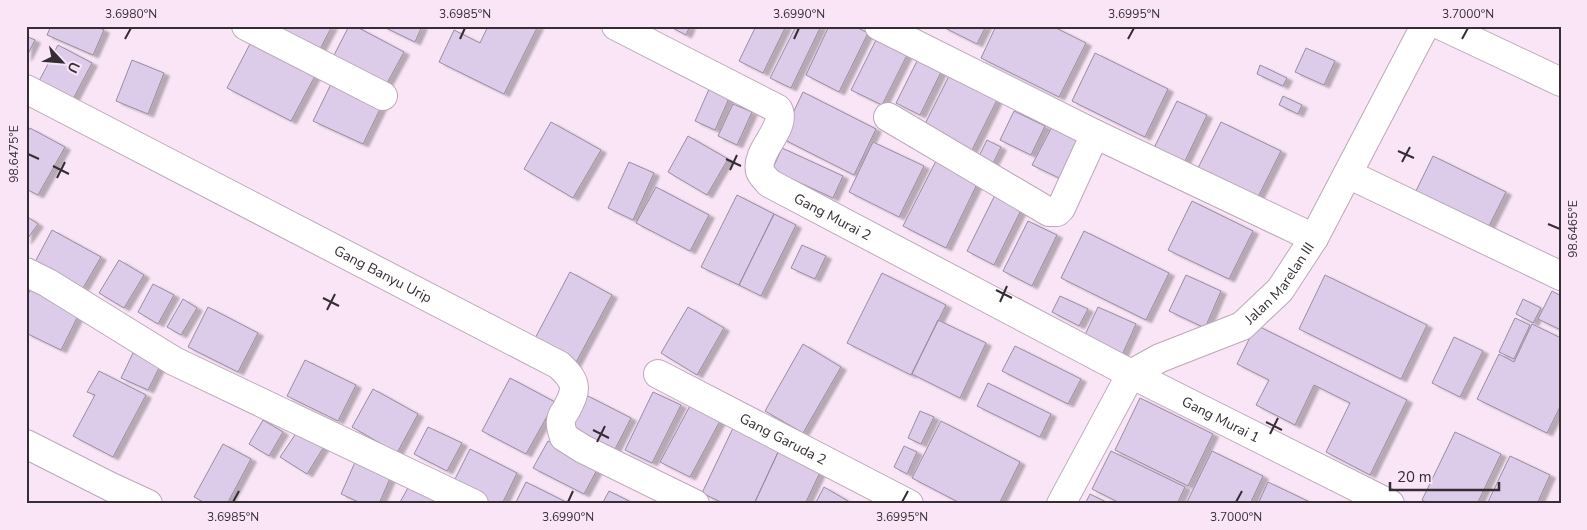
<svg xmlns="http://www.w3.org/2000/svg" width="1587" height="530" font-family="'Nunito Sans',sans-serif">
<defs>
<filter id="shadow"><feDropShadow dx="5.5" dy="3" stdDeviation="1" flood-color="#0004"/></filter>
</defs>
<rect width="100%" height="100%" fill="#f9e5f6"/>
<path fill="#dcccea" stroke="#978da0" filter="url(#shadow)" d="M51,26H96L104,30L93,55L47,35Z
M281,26H332L319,51L279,29Z
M349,26H355L404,52L386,85L333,57Z
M382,26H422L415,42Z
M488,26H538L504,94L439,62L454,30L480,43Z
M669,26H690L686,35Z
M756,26H786L763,73L739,61Z
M796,26H821L791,88L770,78Z
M829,26H854L868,33L839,92L806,75Z
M943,26H986L977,44L943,27Z
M996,26H1052L1086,43L1059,97L981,58Z
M26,36L35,40L26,58Z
M878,36L909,51L882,105L851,90Z
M251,42L315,76L291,121L227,88Z
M58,45L92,63L72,101L38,83Z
M1306,48L1335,61L1324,85L1295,72Z
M1095,53L1168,89L1145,137L1072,101Z
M918,59L942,70L920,115L896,103Z
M132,60L164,73L148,114L116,101Z
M1260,65L1287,78L1283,86L1257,74Z
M951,72L999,96L972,150L924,126Z
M333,80L383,103L363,144L313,121Z
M710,87L730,96L715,130L695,121Z
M803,92L876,129L854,175L781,138Z
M1283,96L1302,105L1298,114L1279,105Z
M1177,101L1207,115L1184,163L1154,148Z
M733,104L752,112L737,145L718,136Z
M1014,111L1045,126L1031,155L1000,140Z
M1055,121L1082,134L1059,178L1032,165Z
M551,122L601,150L573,198L524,169Z
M1221,122L1281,151L1255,203L1195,174Z
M30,128L65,147L38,195L26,189V134Z
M688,136L728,159L707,195L668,172Z
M987,140L1001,147L992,165L978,158Z
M873,142L924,166L899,217L849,192Z
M782,148L843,176L833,198L772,170Z
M939,155L981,176L946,248L903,226Z
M1433,156L1506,192L1488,228L1415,193Z
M629,162L654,173L633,220L608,208Z
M656,187L709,215L690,251L636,223Z
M996,193L1023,206L994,265L967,251Z
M737,195L774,214L739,285L701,267Z
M1192,201L1253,231L1229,279L1168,250Z
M774,214L796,225L761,296L739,285Z
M26,216L38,224L26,241Z
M1028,221L1057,235L1032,286L1003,271Z
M52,230L101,257L83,288L35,262Z
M1084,231L1169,273L1146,320L1061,278Z
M802,245L826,256L815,279L791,268Z
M119,260L144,275L124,308L99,293Z
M570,272L612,295L573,368L531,346Z
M882,273L946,305L911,375L847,343Z
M1186,275L1221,291L1205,328L1169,311Z
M1325,275L1427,325L1401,379L1299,329Z
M34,283L82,308L61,350L26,333V298Z
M153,284L174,295L158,324L138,312Z
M1552,291L1561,296V330L1538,319Z
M1060,296L1088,309L1079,326L1052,312Z
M183,299L197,308L181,335L167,327Z
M1523,299L1541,308L1533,323L1516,314Z
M208,307L258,333L238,372L188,347Z
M688,307L724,328L697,375L661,353Z
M1098,307L1136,324L1122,355L1084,337Z
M1515,318L1530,325L1514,359L1499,352Z
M938,320L986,343L960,398L912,374Z
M1532,324L1561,338V405L1547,433L1477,399L1499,354L1514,362Z
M1256,325L1407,400L1370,475L1326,452L1350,403L1314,385L1295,425L1256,405L1269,380L1237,364Z
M1454,337L1483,351L1460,397L1432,383Z
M803,344L841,367L803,433L765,411Z
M1015,346L1081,379L1068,404L1002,371Z
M133,353L160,366L148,390L121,378Z
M305,360L356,385L338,421L287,396Z
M99,371L146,395L113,457L73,436L95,395L87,392Z
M510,378L555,402L526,454L482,431Z
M988,383L1051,414L1040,437L977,406Z
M373,389L418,414L397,453L352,427Z
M653,392L681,405L652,463L625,450Z
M586,395L631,418L613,453L568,430Z
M1140,398L1213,434L1188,486L1115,450Z
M691,404L721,419L690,477L660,462Z
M920,411L934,417L921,444L908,438Z
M263,420L283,432L269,456L249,444Z
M941,421L1020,462L999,504H962L912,478Z
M734,426L780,448L754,504H725L702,493Z
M428,427L462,443L447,471L414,454Z
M299,429L325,445L307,474L280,457Z
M1455,432L1501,454L1477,504H1429L1422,500Z
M548,441L598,468L584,494L533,468Z
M223,444L251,459L227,504H207L194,497Z
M904,446L917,452L907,474L894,467Z
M780,448L822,468L805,504H754Z
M470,449L517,473L502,504H493L453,483Z
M1111,451L1185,487L1177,504H1122L1092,489Z
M1212,451L1263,476L1250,504H1186Z
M1510,456L1550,475L1537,504H1487Z
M356,460L391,476L379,504H363L341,494Z
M526,482L570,504H515Z
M1268,482L1314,504H1258Z
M409,486L437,502L436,504H399Z
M824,487L853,504H815Z
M609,491L635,504H602Z
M1090,494L1110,504H1085Z"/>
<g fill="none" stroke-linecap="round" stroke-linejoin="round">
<g stroke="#bba9b9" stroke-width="30">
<g id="street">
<path d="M246,26L383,96"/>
<path id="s1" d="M616,26L778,109C788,128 755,150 760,171C761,175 766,179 769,183L1131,374L1390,504"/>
<path d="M879,26L1095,134L1314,238"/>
<path d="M1442,26L1561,82"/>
<path id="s2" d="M26,89L559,365C577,382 578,388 566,410C563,414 560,420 561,425C561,429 563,433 564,437L583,449L695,504"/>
<path d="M888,117L1049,212H1057L1061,208L1095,134"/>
<path d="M1348,174L1561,276"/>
<path d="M26,272L48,283L174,361L474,504"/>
<path id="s3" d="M658,374L909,504"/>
<path d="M26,444L111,487L148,504"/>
<path id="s4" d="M1061,504L1131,374L1160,358L1242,326L1280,290L1314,238L1425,26"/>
</g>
</g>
<use href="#street" stroke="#fff" stroke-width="28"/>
</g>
<path fill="none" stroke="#352d34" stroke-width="2" d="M125,39L131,28M460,39L465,28M794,39L799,28M1128,39L1134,28M1462,39L1468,28M1398,151L1414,158M28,154L39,159M726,159L741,166M1402,162L1410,147M53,166L69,174M730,170L737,155M57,178L65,162M1548,224L1560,229M996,290L1012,298M323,298L339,306M1000,302L1007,286M327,310L335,294M1266,422L1282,430M593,430L609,438M1270,434L1278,418M597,442L605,426M233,502L239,491M568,502L573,491M902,502L908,491M1236,502L1242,491"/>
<g text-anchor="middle" stroke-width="4" stroke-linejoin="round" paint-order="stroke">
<g font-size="14" fill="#352d34" stroke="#f9e5f6">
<text dy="5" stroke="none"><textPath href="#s1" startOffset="336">Gang Murai 2</textPath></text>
<text dy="5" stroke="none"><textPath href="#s2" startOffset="402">Gang Banyu Urip</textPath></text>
<text dy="5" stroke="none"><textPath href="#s4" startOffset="326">Jalan Marelan III</textPath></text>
<text dy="5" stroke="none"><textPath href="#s1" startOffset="774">Gang Murai 1</textPath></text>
<text dy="5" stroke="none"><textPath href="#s3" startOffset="141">Gang Garuda 2</textPath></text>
</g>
</g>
<rect width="1587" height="530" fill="none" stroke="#f9e5f6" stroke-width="55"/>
<g transform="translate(62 62) rotate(116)" stroke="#f9e5f6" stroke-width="4" paint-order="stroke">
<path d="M0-4L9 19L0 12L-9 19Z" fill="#352d34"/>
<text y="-8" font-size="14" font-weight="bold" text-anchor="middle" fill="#352d34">U</text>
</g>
<path d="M1390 482v8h109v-8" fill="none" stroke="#352d34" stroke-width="2.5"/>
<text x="1397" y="482" font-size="15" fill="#352d34" stroke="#f9e5f6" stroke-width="4" paint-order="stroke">20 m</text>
<rect x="28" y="28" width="1532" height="474" fill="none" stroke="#352d34" stroke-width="2"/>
<g font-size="12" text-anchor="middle" fill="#352d34">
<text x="131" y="18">3.6980°N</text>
<text x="465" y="18">3.6985°N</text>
<text x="799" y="18">3.6990°N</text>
<text x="1134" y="18">3.6995°N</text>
<text x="1468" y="18">3.7000°N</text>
<text transform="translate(14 154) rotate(-90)" y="4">98.6475°E</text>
<text transform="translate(1573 229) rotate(-90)" y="4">98.6465°E</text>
<text x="233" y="521">3.6985°N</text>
<text x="568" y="521">3.6990°N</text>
<text x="902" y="521">3.6995°N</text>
<text x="1236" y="521">3.7000°N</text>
</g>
</svg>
